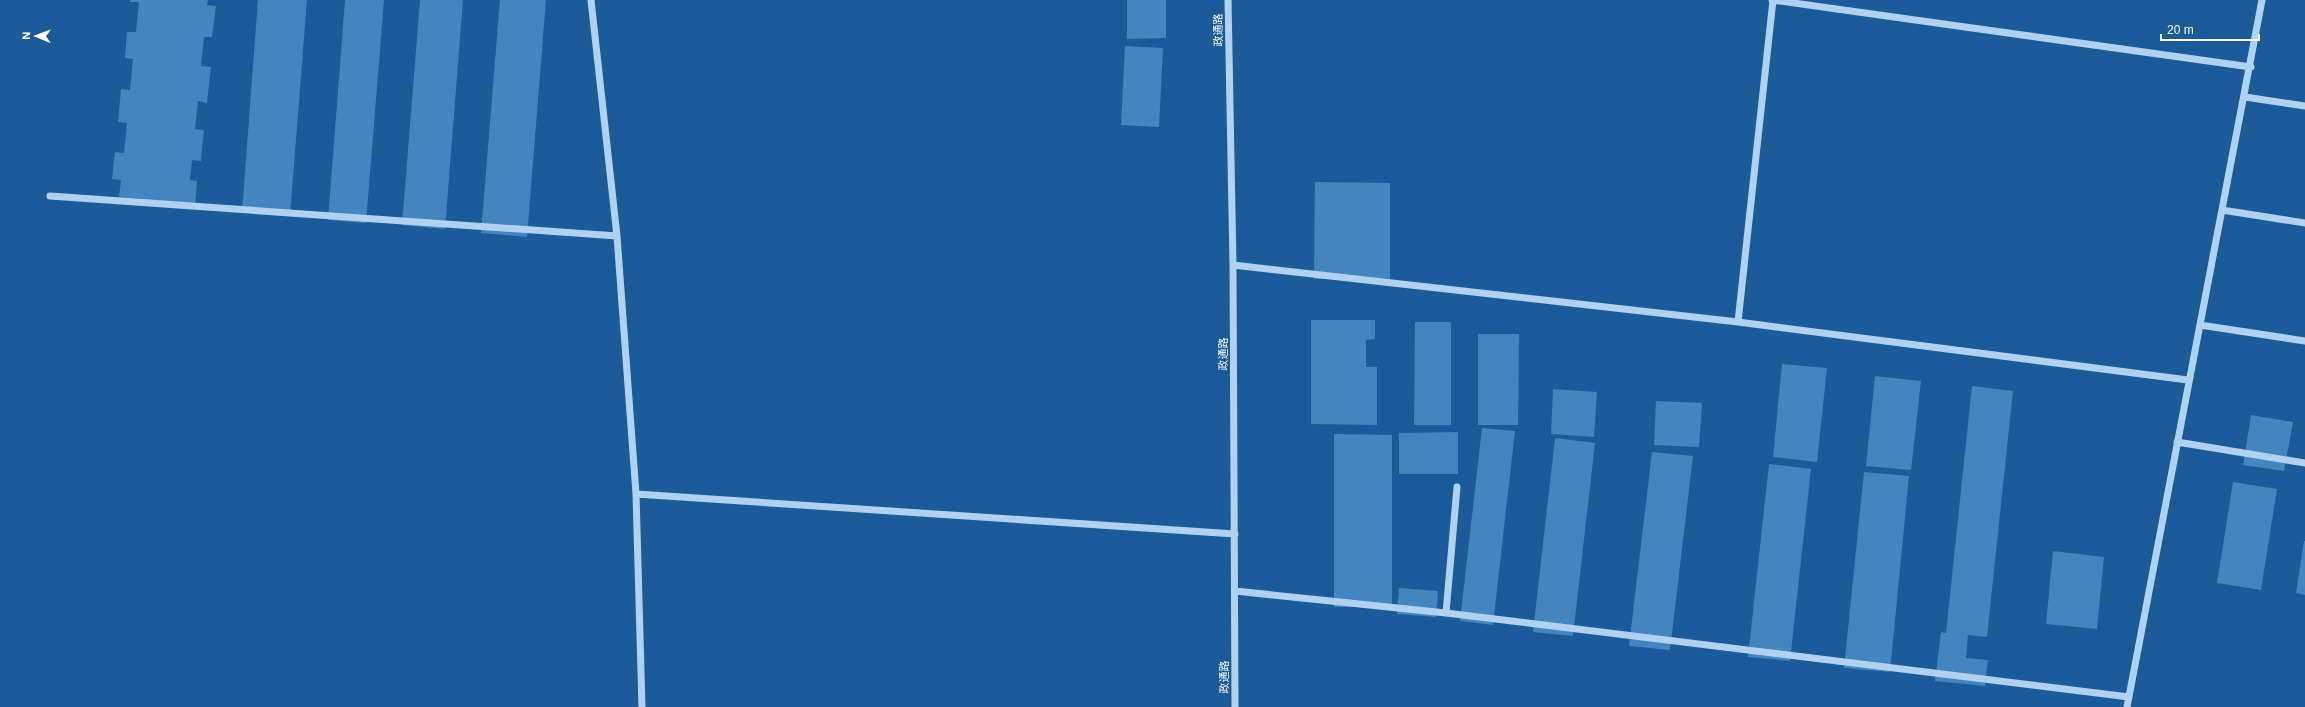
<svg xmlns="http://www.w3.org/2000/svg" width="2305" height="707" font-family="Helvetica,'Noto Sans SC',sans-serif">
<rect width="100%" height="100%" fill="#1b5b99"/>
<path fill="#4484bf" d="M130,0H208L207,5L216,6L212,37H204L201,66L211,67L207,103L198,101L195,129L204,130L201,161L192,160L190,180L197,181L195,205L119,197L121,180L112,179L115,152L124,153L127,123L118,122L121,89L130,90L133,59L125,58L127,32H136L139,2H130Z
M258,0H307L290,216L242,212Z
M345,0H384L366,223L328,220Z
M420,0H463L445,229L402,225Z
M500,0H546L527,237L481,233Z
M1127,0H1166V38L1127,39Z
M1125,46L1163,48L1159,127L1121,125Z
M1315,182L1390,183V280L1314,279Z
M1311,320H1375V339L1366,340V367H1377V425L1311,424Z
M1415,322H1451V425H1414Z
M1478,334H1519L1518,425H1478Z
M1782,364L1827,368L1817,462L1773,457Z
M1875,376L1921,381L1911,470L1866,466Z
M1972,386L2013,391L1987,637L1968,635L1966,658L1988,660L1985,686L1935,681L1941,632L1946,633Z
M1553,389L1597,392L1594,437L1551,434Z
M1656,401L1702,403L1699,447L1654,445Z
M2251,415L2293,422L2284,471L2243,465Z
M1482,428L1515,431L1493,625L1460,621Z
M1458,432V474H1399V433Z
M1334,434L1392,435V607H1334Z
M1555,438L1595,443L1573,636L1533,632Z
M1652,452L1693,456L1670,650L1629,646Z
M1769,464L1811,469L1790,661L1748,657Z
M1864,472L1909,476L1890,672L1844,668Z
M2233,482L2277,489L2261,590L2217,583Z
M2304,541H2305V595L2296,593Z
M2053,551L2104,557L2097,629L2046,624Z
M1399,588L1438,591L1436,617L1397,614Z"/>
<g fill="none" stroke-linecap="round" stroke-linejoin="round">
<path stroke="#b0d2f0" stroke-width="7" d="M591,0L617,236L636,494L642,707
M1228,0L1233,265L1235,707
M1772,0L2251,67
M2245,97L2305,106
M50,196L617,236
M2222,210L2305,223
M1233,265L1738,322L2188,380
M1738,322L1773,0
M2200,325L2305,341
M2177,442L2305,463
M636,494L1235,534
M1235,591L1446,613L2129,697
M1446,613L1457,487
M2127,707L2262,0"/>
</g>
<g text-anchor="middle" stroke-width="4" stroke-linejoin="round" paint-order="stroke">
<g font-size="11" fill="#fff" stroke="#1b5b99">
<text transform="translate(1218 30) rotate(-91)" y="4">政通路</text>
<text transform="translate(1223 354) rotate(-90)" y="4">政通路</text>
<text transform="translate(1224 677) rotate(-90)" y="4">政通路</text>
</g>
</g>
<g transform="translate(36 36) rotate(271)" stroke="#1b5b99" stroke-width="3" paint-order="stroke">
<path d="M0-3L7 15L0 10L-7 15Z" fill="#ffffff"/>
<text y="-6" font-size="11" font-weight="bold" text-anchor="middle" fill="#ffffff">N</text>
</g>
<path d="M2161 34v6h98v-6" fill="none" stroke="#ffffff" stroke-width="2"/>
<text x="2167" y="34" font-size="12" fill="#ffffff" stroke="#1b5b99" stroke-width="3" paint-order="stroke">20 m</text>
</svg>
